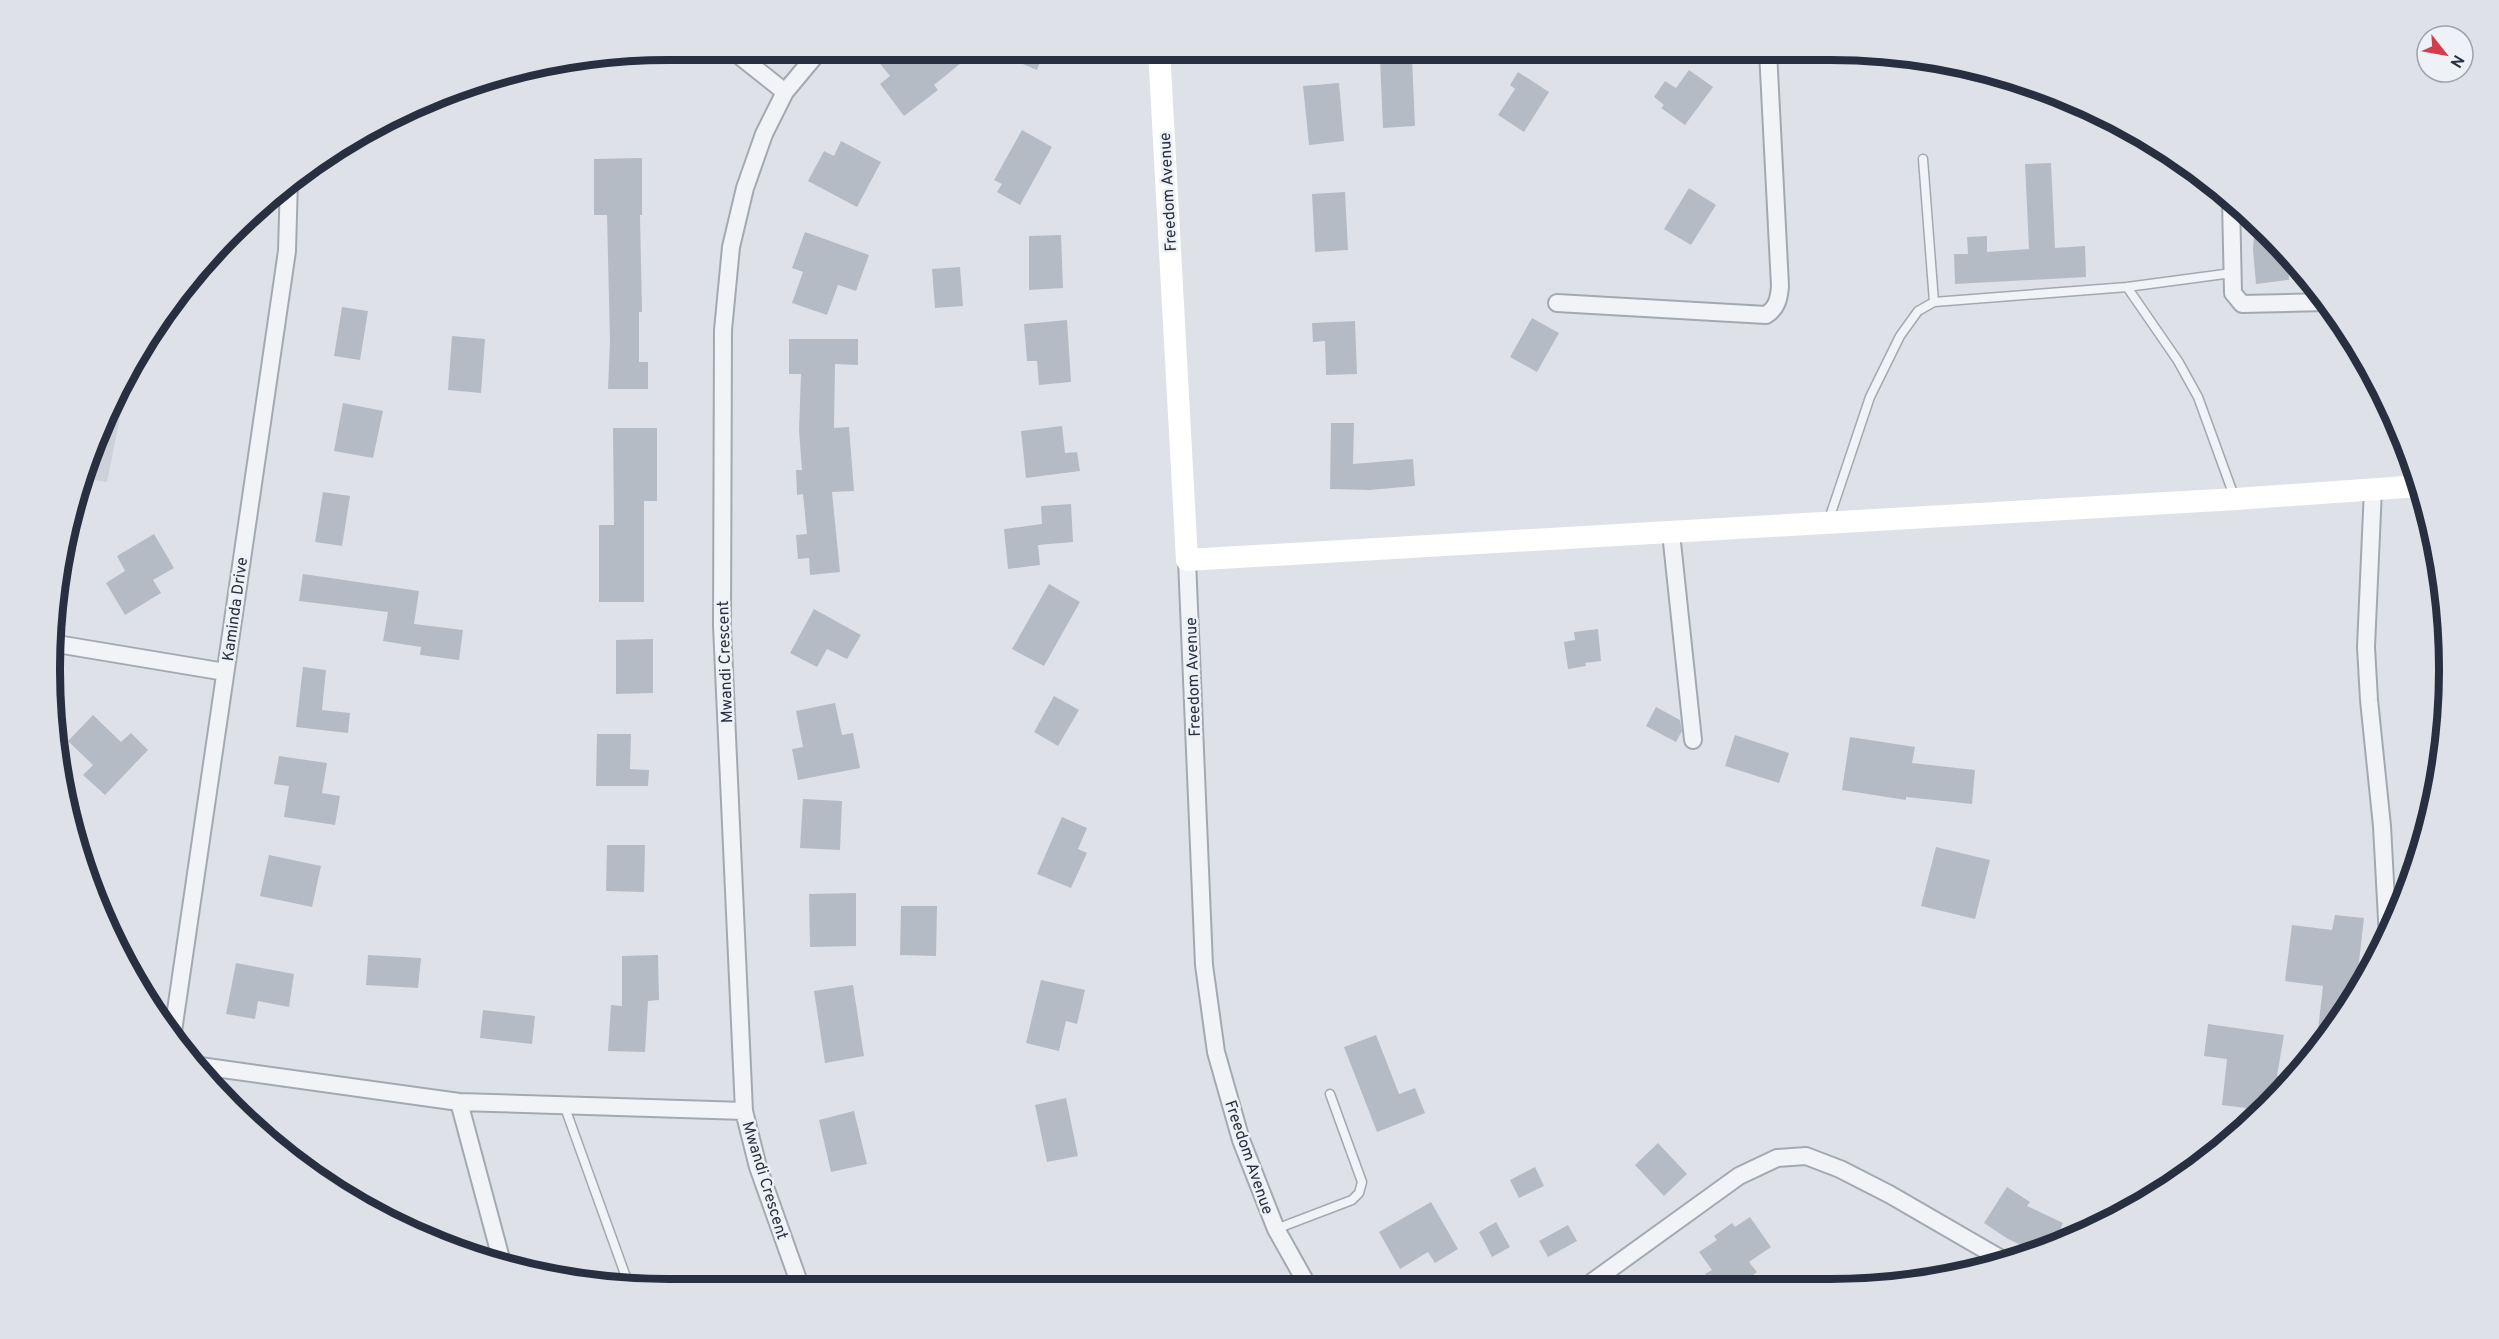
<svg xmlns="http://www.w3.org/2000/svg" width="2499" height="1339" font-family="Overpass,sans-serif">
<rect width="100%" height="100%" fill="#dee2e8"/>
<path fill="#ccd1da" d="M129,372L107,482L81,478L97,432Z"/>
<path fill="#b5bbc5" d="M890,50H977L934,85L938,90L904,116L880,84L890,76L877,60Z
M989,50H1045L1037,70Z
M1412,58L1415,126L1383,128L1380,59Z
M1689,70L1713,87L1685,125L1661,108L1664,105L1654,97L1665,81L1676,88Z
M1518,72L1549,92L1524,132L1498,115L1515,89L1510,85Z
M1339,83L1344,141L1309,145L1303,86Z
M1022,130L1052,147L1020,205L997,192L1002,184L994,180Z
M841,141L881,162L857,207L808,181L824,151L834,156Z
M642,158V215H640L642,312H639V362H648V389H608L610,341L607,215H594V159Z
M2051,163L2055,248L2085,246L2086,277L1955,284L1954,254H1968L1967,237L1987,236V252L2029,249L2025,164Z
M1689,188L1716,205L1691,245L1664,229Z
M1345,192L1348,250L1315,252L1312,194Z
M2255,223L2274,240L2273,257L2288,256L2289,280L2256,284L2253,249Z
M805,232L869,255L856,291L838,285L827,315L792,303L803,272L792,268Z
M1061,235L1063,288L1029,290V236Z
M960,267L963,306L935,308L932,269Z
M342,307L368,311L360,360L334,356Z
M1532,318L1559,333L1537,372L1510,357Z
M1067,320L1071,382L1039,385L1037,361H1027L1024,324Z
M1355,321L1357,374L1326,375L1325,341L1313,342L1312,323Z
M452,336L485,339L481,393L448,390Z
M789,339H858V365L835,364L834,428L849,427L854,491L832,492L840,572L810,575L809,558L798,559L796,535L807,534L803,494L797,495L796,470H802L799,430L801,374H789Z
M343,403L383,411L373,458L334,451Z
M1331,423H1354L1353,464L1413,459L1415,486L1369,490L1330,489Z
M1062,426L1065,453L1077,452L1080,471L1026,478L1021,431Z
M613,428H657V501H644V602H599V525H614Z
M323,492L350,496L342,546L315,542Z
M1071,504L1073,542L1038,545L1040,565L1008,569L1004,529L1042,524L1041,506Z
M154,534L174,568L153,580L161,593L125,615L106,583L125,571L117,556Z
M303,574L419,591L414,624L463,630L459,660L420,655L421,647L383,641L388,612L299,601Z
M1049,584L1080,602L1044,666L1012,649Z
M814,609L861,635L847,659L827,649L817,667L790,653Z
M1598,629L1601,661L1585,663L1586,666L1568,669L1564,642L1575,640L1574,632Z
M653,639V693L616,694V640Z
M303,667L326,670L322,710L350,713L348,733L296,727Z
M1054,696L1079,710L1058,746L1034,732Z
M835,703L842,735L853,733L860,768L798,780L792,749L803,747L796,711Z
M1656,707L1680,720L1682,731L1676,742L1646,726Z
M93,715L121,742L131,733L148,750L105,795L83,775L93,765L68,741Z
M597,734H631L630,769L649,770L648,786H596Z
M1735,735L1789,753L1779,783L1725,766Z
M1850,737L1915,747L1912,763L1975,770L1972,804L1906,797V800L1842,790Z
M279,756L327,763L322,793L340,796L335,825L284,817L289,786L274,784Z
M803,799L842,801L840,850L800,848Z
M1062,817L1087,828L1078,849L1087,853L1071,888L1037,874Z
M607,845H645L644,892L606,891Z
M1936,847L1990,860L1975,919L1921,906Z
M269,855L321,866L312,907L260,896Z
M856,893V946L810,947L809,894Z
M901,906H937L936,956L900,955Z
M2335,915L2364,918L2356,988L2316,1048L2323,986L2285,981L2292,925L2332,930Z
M368,955L421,958L418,988L366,985Z
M658,955L659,1000L648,1001L645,1052L608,1051L611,1005L622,1006V956Z
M236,963L294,974L289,1007L258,1001L255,1019L226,1014Z
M1041,980L1085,990L1077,1024L1066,1021L1059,1051L1026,1043Z
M853,985L864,1056L825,1063L814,991Z
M483,1010L535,1016L532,1044L480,1038Z
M2208,1024L2284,1035L2277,1076L2296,1078L2262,1110L2222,1105L2227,1059L2204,1056Z
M1376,1035L1399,1094L1415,1088L1425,1113L1377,1132L1344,1047Z
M1066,1098L1078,1156L1047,1162L1035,1105Z
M854,1111L867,1164L831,1172L819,1120Z
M1658,1143L1687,1174L1664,1196L1635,1165Z
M1535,1167L1544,1186L1519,1198L1510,1180Z
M2007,1187L2030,1202L2027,1206L2063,1223L2053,1246L2034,1251L2008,1239L1984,1223Z
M1431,1202L1458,1249L1435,1263L1428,1252L1400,1269L1379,1232Z
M1750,1217L1771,1247L1749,1262L1757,1272L1740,1285H1713L1705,1274L1712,1270L1699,1252L1717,1240L1714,1236L1732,1223L1735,1227Z
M1496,1222L1510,1247L1492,1257L1479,1232Z
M1568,1225L1577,1241L1548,1257L1539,1241Z"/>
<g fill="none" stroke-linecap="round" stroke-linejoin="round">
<g stroke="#a3a9b2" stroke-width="11">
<path id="service" d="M1923,159L1934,302
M2127,287L2178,361L2198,397L2234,496
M1828,522L1870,397L1900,336L1918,311L1934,302L2127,287L2232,273
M564,1105L630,1288
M1276,1229L1352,1200L1359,1193L1362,1182L1330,1094"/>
</g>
<g stroke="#a3a9b2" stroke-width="20">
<path id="minor" d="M732,50L785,92
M2231,200L2233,293L2242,304L2325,302
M1557,303L1766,315C1777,308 1779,299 1780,286L1768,51
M2373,489L2366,647L2369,700L2382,826L2388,938
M1671,533L1693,740
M1187,560L1204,965L1216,1052L1241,1140L1276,1229L1308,1286
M51,643L225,672
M172,1038L287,251L289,180
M193,1065L459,1102L744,1111
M459,1102L503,1266
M1588,1285L1739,1176L1777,1158L1806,1156L1840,1169L1889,1194L2003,1260
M801,1288L758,1167L744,1111L722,626L723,330L731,247L745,188L764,134L785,92L820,50"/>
</g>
<use href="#service" stroke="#f1f3f7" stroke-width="8"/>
<use href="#minor" stroke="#f1f3f7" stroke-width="16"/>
<path stroke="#fff" stroke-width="22" d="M1159,50L1187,560L2236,499L2420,486"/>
</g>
<g text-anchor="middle" stroke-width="5" stroke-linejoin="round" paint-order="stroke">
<g font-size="16" fill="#272f40" stroke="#eef1f6">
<text transform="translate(1167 192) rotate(-93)" y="6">Freedom Avenue</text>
<text transform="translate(234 609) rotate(-82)" y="6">Kaminda Drive</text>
<text transform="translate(724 662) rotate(-92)" y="6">Mwandi Crescent</text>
<text transform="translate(1192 677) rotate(-92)" y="6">Freedom Avenue</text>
<text transform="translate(1250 1157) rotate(71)" y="6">Freedom Avenue</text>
<text transform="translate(766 1180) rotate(73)" y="6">Mwandi Crescent</text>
</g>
</g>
<path d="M0 0H2499V1339H0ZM669 60H1830A609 609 0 0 1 2439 669V670A609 609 0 0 1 1830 1279H669A609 609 0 0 1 60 670V669A609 609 0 0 1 669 60Z" fill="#dee1e7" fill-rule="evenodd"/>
<path fill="none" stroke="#272f40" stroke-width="8" d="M669 60H1830A609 609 0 0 1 2439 669V670A609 609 0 0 1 1830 1279H669A609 609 0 0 1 60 670V669A609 609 0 0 1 669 60Z"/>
<g transform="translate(2445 54) rotate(121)"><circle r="28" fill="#eef1f6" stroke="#9ea3ad" stroke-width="1.5"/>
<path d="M0-4.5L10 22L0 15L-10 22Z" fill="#d33e4e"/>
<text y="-9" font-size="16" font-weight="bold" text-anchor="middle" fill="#272f40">N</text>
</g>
</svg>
